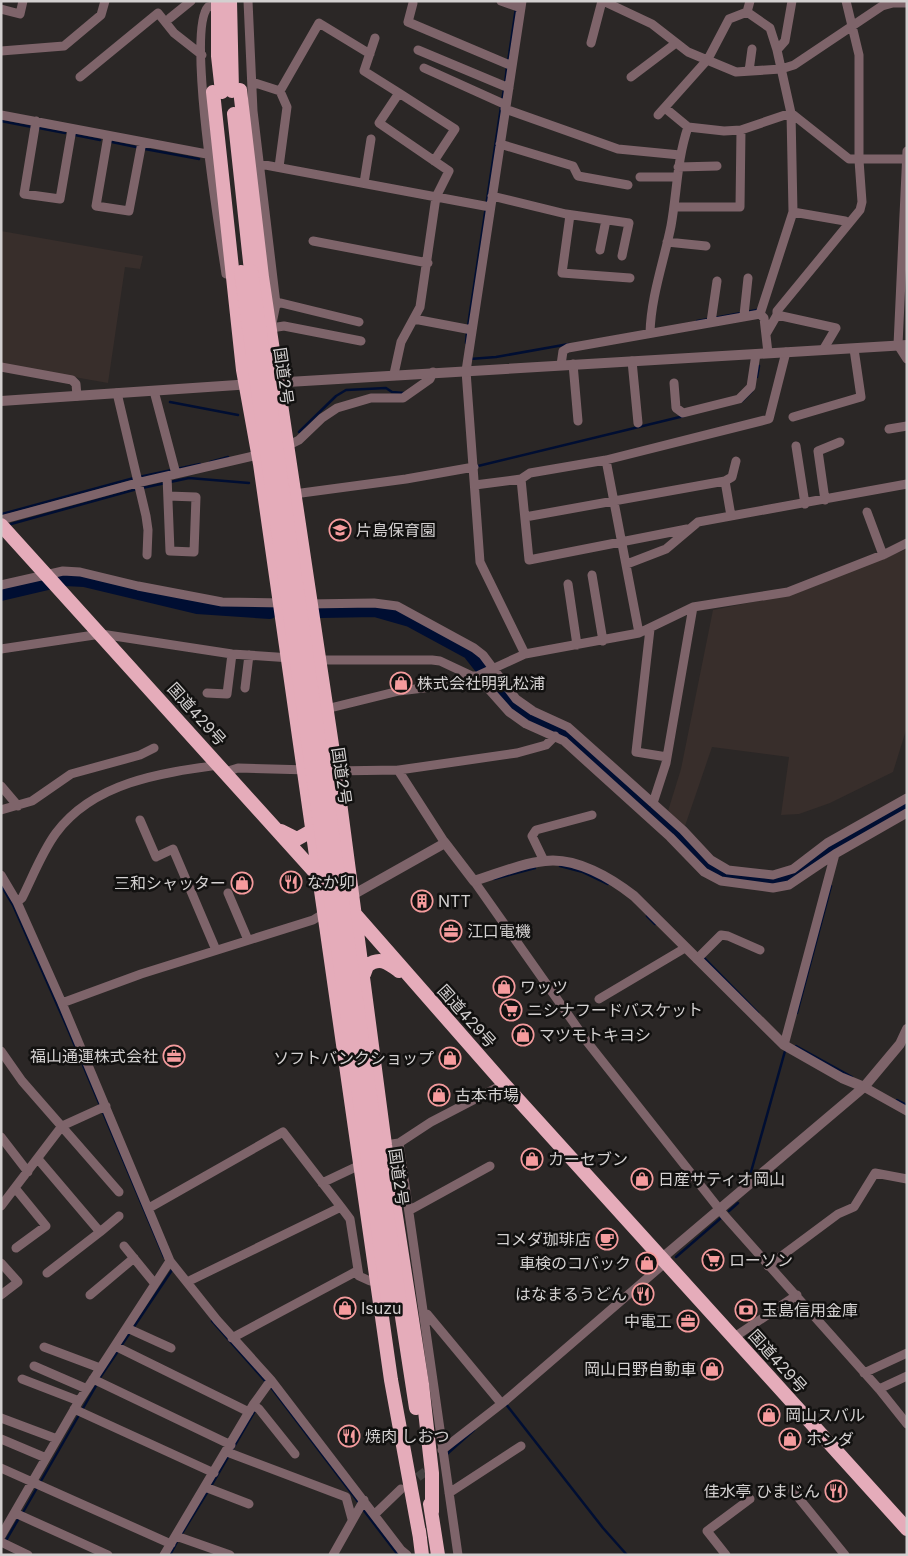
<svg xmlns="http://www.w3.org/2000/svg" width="908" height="1556" font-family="Inter,'Noto Sans JP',sans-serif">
<rect width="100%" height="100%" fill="#2b2726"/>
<path fill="#382e2b" d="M1,231L143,256L140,269L125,267L108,383L1,364Z
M907,549V727L893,772L830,803L799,814L781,815L789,757L712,747L685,826L668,811L681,769L713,610L797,593Z"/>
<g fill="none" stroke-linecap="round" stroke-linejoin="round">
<path stroke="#000e32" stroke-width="2.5" d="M508,62L517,1
M505,84L507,67
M502,101L504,89
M1,121L32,127
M39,128L65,133
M75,135L100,140
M112,142L136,147
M145,149L199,159
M746,312L757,310
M714,318L741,313
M697,321L709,319
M468,326L501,107
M466,343L467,332
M470,359L496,357L569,344
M757,377L759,366
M742,401L752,391
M170,402L238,415
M299,432L336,396L346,390L386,388L392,392L404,393
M210,462L228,457
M478,466L684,416
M139,477L200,464
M142,488L189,478L249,483
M2,514L134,478
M11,524L137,489
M560,866L583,872L608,884
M494,879L535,868
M1,885L13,905L67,1027L164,1257
M647,916L655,924
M702,956L758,1013
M797,1013L831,886
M796,1046L852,1077
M897,1100L907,1105
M751,1172L785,1051
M729,1211L738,1203
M676,1257L721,1218
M212,1321L266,1382
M121,1346L172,1270
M99,1379L118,1351
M270,1386L359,1503
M505,1403L603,1528L627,1555
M82,1410L97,1384
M447,1454L474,1430
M211,1486L256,1409
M362,1508L398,1555
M22,1514L79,1415
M181,1535L208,1491
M5,1542L19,1518
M170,1555L178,1540"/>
<path stroke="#000e32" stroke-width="14" d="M1,594L65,579L84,580L197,607L270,612
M321,611L375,610L410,620L469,652L510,704L519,711L562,730L672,827L711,869L724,875L768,881H782L834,847L907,806"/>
<path stroke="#444040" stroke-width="9" stroke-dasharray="9 4.5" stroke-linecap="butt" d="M407,1485L433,1466"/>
<path stroke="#7e646a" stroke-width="9" d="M248,1L253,111L276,304L271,328L284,326L361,341
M501,1L521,8
M522,1L466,371L480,562L525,654
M603,1L652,24L688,52L736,72L781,69L794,65L882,6L893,3H907
M750,1L747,12L770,28L777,50L791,113L793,212L760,314
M413,3L408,22L512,66
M222,4L208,7C186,30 220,233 226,274
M1,9L20,14L23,1
M170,18L191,1
M375,38L364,71L399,93
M591,43L602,1
M418,50L509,88
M777,50L785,41L792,1
M1,51L64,46L101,15L105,1
M424,68L506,105
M749,71L752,49
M80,77L158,13L174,33L202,55
M631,77L676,43
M252,82L280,91L319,23L370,54
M665,108L688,127
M505,109L618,149L680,155
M1,115L212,155
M658,115L708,59L729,19L747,12
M36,121L24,194L60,199L72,129
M108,136L96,206L129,211L142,142
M500,144L573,166L578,176L628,185
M907,151L898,345L907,359
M254,163L490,207
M279,167L287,107L280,91
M678,167L717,166
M640,177H677
M364,183L371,139
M492,196L566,214L629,223L622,256
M674,207H740L741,130
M793,212L845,221
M570,215L562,273L630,278
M313,241L428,263
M667,242L706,246
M600,250L606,220
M276,304L281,303L359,322
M760,314L764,318L768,353
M744,315L748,278
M777,315V311L860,210L862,202L859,160V55L846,1
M414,319L472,330
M711,322L717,281
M650,333C651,296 664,261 671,226C677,193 677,159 688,127L724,131L741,130L791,113L849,159H907
M766,334L777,315L836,328L823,350
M632,361L638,423
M573,364L578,421
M561,365L563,351L568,348L760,314
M1,367L72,380L76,384L77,396
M394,374L401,342L420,307L436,197L449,171L379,123L399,93L455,129L434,161
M674,383L676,408L683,413L739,399L751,387L756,354
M154,391L176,474
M117,393L146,516L148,530L147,555
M793,417L861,397L854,349
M889,429L907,426
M287,446L299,440L322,418L337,408L371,398H403L430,379L433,372
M796,446L805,504
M606,460L639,633
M167,476L170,551L194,552L196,497L168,496
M521,479L529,560L687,529
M725,481L731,516
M475,485L521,479L530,473L606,460L769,419L786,352
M294,494L406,479L474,467
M825,500L818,451L840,442
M867,512L883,555
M525,517L725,481L732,477L736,461
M1,520L137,483L258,455
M627,564L666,549L698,522L907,484
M592,575L603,641
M568,584L577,645
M1,585L63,571L80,572L138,586L222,602L284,603
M307,604L374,603L397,606L474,648L483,655L516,699L533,711L568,727L683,830L711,860L728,870L773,875L793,869L827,843L907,798
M650,629L636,752L667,757
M1,649L101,634L232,654L291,658
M316,660H432L440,661L472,676H477L525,654L639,633L693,607L788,592L885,554L907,543
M477,676L509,712L526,724L564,741L670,837L704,872L721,881L773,888L789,885L835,854L907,813
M245,688L249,655
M207,693L227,694L232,654
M326,709L399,691L440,686L472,676
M398,770L445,843
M332,771L399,770L517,753L546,745L555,736
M225,772L238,768L309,770
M1,786L18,806
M653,803L666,763L693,607
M1,810L32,801L71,774L140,755L154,748
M140,820L156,857L173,849L216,950
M544,861L532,836L536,830L592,815
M1,875L17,902L62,1003L170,1261L217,1320L271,1380L401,1550L407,1555
M474,881L588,1043L724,1215L879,1389L907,1424
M228,893L248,940
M17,902L22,898C33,876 42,852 56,833C94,782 161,773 219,765
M697,959L721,935L728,936L760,950
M599,999L685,948
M62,1003L141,974L313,920L328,911
M784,1045L835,854
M1,1051L22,1081L119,1192
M864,1087L907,1111
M1,1137L28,1172
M399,1143L458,1555
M385,1145L399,1143L431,1122L504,1084
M38,1159L100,1232L47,1273
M322,1183L360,1165
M15,1188L46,1226L16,1248
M1,1206L62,1126L106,1106
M149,1208L283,1132L341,1207
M410,1210L490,1166
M100,1232L119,1216
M124,1246L155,1284
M1,1263L18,1282L1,1295
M768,1266L838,1214L854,1207L875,1173L907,1179
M187,1282L341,1207L350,1219L359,1276L370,1281
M90,1295L134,1258
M424,1314H427L501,1403
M127,1328L171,1348
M232,1338L357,1271
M733,1338L797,1295
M115,1346L249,1412
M44,1347L100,1368
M34,1366L87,1389
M864,1373L907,1353
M22,1379L79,1401
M93,1379L231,1445
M879,1389L907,1376
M253,1405L259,1409L295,1454
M74,1409L214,1473
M1,1418L57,1439
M1,1439L46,1458
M442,1450L505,1401L666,1262
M227,1452L346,1497L352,1519
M1,1468L171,1544
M205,1487L249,1504
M793,1491L845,1555
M449,1493L521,1446
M15,1513L108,1555
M375,1514L401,1489
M1,1536L79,1401L170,1261
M176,1536L230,1555
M1,1542L28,1555
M164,1555L253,1405L271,1380
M333,1555L364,1500
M726,1555L707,1531L750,1499"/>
<path stroke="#7e646a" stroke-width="10" d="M271,383L907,345
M1,401L252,384
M349,897L445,843L474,881C497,874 522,863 545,861C576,857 611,878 634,896L784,1045L842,1078L864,1087
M662,1258L864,1087L900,1044L907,1029"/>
<path stroke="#e5acba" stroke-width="14" d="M240,90L262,277L336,772L385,1145L422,1384L432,1473V1512
M213,92L243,370L260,464L391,1380L420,1538
M234,114L251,271
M1,525L321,879
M281,831L297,839L313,830
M355,914L504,1084L907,1529
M364,974L367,966C380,956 388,963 399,971
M400,1304L416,1408
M430,1504L438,1555
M419,1531L422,1555"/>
<path stroke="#e5acba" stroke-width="14" d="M218,1V56L222,92
M230,1L232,91
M251,271L400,1304
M241,272L388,1299"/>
</g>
<defs>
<g id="school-ring" transform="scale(1.125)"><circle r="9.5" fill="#121110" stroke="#f59b9d" stroke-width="1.5"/><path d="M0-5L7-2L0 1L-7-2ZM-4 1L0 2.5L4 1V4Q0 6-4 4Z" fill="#f59b9d"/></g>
<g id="shop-ring" transform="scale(1.125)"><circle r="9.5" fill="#121110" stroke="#f59b9d" stroke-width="1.5"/><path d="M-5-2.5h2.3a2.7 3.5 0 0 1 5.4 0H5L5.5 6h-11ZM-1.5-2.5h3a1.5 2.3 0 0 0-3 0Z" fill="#f59b9d"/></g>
<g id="restaurant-ring" transform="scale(1.125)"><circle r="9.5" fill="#121110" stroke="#f59b9d" stroke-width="1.5"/><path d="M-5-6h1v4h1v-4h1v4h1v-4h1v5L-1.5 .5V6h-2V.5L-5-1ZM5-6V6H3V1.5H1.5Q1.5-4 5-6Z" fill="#f59b9d"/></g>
<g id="building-ring" transform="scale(1.125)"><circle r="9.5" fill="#121110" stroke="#f59b9d" stroke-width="1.5"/><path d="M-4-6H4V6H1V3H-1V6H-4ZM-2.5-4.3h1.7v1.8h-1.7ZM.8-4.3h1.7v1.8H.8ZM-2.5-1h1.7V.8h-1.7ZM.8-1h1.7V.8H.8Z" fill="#f59b9d"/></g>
<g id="office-ring" transform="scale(1.125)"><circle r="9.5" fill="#121110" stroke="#f59b9d" stroke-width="1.5"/><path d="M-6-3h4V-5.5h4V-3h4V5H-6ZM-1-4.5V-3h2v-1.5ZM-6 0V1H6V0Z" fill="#f59b9d"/></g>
<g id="supermarket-ring" transform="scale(1.125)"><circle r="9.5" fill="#121110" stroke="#f59b9d" stroke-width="1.5"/><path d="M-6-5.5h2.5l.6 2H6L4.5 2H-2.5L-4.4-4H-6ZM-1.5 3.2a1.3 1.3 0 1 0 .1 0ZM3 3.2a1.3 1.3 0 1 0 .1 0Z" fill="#f59b9d"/></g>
<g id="cafe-ring" transform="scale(1.125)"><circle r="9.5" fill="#121110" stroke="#f59b9d" stroke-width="1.5"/><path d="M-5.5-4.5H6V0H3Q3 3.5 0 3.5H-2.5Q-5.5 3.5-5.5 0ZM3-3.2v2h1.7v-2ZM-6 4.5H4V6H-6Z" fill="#f59b9d"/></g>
<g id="bank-ring" transform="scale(1.125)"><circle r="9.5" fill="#121110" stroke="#f59b9d" stroke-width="1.5"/><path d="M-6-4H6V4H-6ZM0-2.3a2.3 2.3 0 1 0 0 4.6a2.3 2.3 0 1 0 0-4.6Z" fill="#f59b9d"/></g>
</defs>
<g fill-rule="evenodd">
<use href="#school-ring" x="340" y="530"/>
<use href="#shop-ring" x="401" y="683"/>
<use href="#restaurant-ring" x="291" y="882"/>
<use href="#shop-ring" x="242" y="883"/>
<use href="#building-ring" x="422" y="901"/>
<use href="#office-ring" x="451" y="931"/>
<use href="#shop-ring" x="504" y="987"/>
<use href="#supermarket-ring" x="511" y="1010"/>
<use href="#shop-ring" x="523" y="1035"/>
<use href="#office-ring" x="174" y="1056"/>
<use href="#shop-ring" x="450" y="1058"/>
<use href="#shop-ring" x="439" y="1095"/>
<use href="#shop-ring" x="532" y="1159"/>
<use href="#shop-ring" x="642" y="1179"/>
<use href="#cafe-ring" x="607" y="1239"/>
<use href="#supermarket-ring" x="713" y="1260"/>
<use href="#shop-ring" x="647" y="1263"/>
<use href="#restaurant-ring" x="643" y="1294"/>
<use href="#shop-ring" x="345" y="1308"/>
<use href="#bank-ring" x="746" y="1310"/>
<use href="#office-ring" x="688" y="1321"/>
<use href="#shop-ring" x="712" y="1369"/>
<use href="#shop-ring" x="769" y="1415"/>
<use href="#restaurant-ring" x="349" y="1436"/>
<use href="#shop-ring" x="790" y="1439"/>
<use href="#restaurant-ring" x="836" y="1491"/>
</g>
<g text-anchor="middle" stroke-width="5" stroke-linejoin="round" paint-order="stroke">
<g font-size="16" fill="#d3d0d0" stroke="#121110">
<text transform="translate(284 376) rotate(82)" y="6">国道2号</text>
<text transform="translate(197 714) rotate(48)" y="6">国道429号</text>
<text transform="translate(342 776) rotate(82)" y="6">国道2号</text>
<text transform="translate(467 1016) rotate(48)" y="6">国道429号</text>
<text transform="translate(399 1177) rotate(82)" y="6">国道2号</text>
<text transform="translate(778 1361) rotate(48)" y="6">国道429号</text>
</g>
<g font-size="16" fill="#d3d0d0" stroke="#121110" text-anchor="start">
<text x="356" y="536">片島保育園</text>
<text x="417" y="689">株式会社明乳松浦</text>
<text x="307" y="888">なか卯</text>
<text x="226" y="889" text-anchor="end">三和シャッター</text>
<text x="438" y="907">NTT</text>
<text x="467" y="937">江口電機</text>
<text x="520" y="993">ワッツ</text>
<text x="527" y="1016">ニシナフードバスケット</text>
<text x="539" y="1041">マツモトキヨシ</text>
<text x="158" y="1062" text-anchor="end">福山通運株式会社</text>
<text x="434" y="1064" text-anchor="end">ソフトバンクショップ</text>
<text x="455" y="1101">古本市場</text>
<text x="548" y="1165">カーセブン</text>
<text x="658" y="1185">日産サティオ岡山</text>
<text x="591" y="1245" text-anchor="end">コメダ珈琲店</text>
<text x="729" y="1266">ローソン</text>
<text x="631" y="1269" text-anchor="end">車検のコバック</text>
<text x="627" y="1300" text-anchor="end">はなまるうどん</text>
<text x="361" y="1314">Isuzu</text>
<text x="762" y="1316">玉島信用金庫</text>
<text x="672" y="1327" text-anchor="end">中電工</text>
<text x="696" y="1375" text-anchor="end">岡山日野自動車</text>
<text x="785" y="1421">岡山スバル</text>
<text x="365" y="1442">焼肉 しおつ</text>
<text x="806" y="1445">ホンダ</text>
<text x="820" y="1497" text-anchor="end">佳水亭 ひまじん</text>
</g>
</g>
<rect width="908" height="1556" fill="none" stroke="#d3d0d0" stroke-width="5"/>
</svg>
